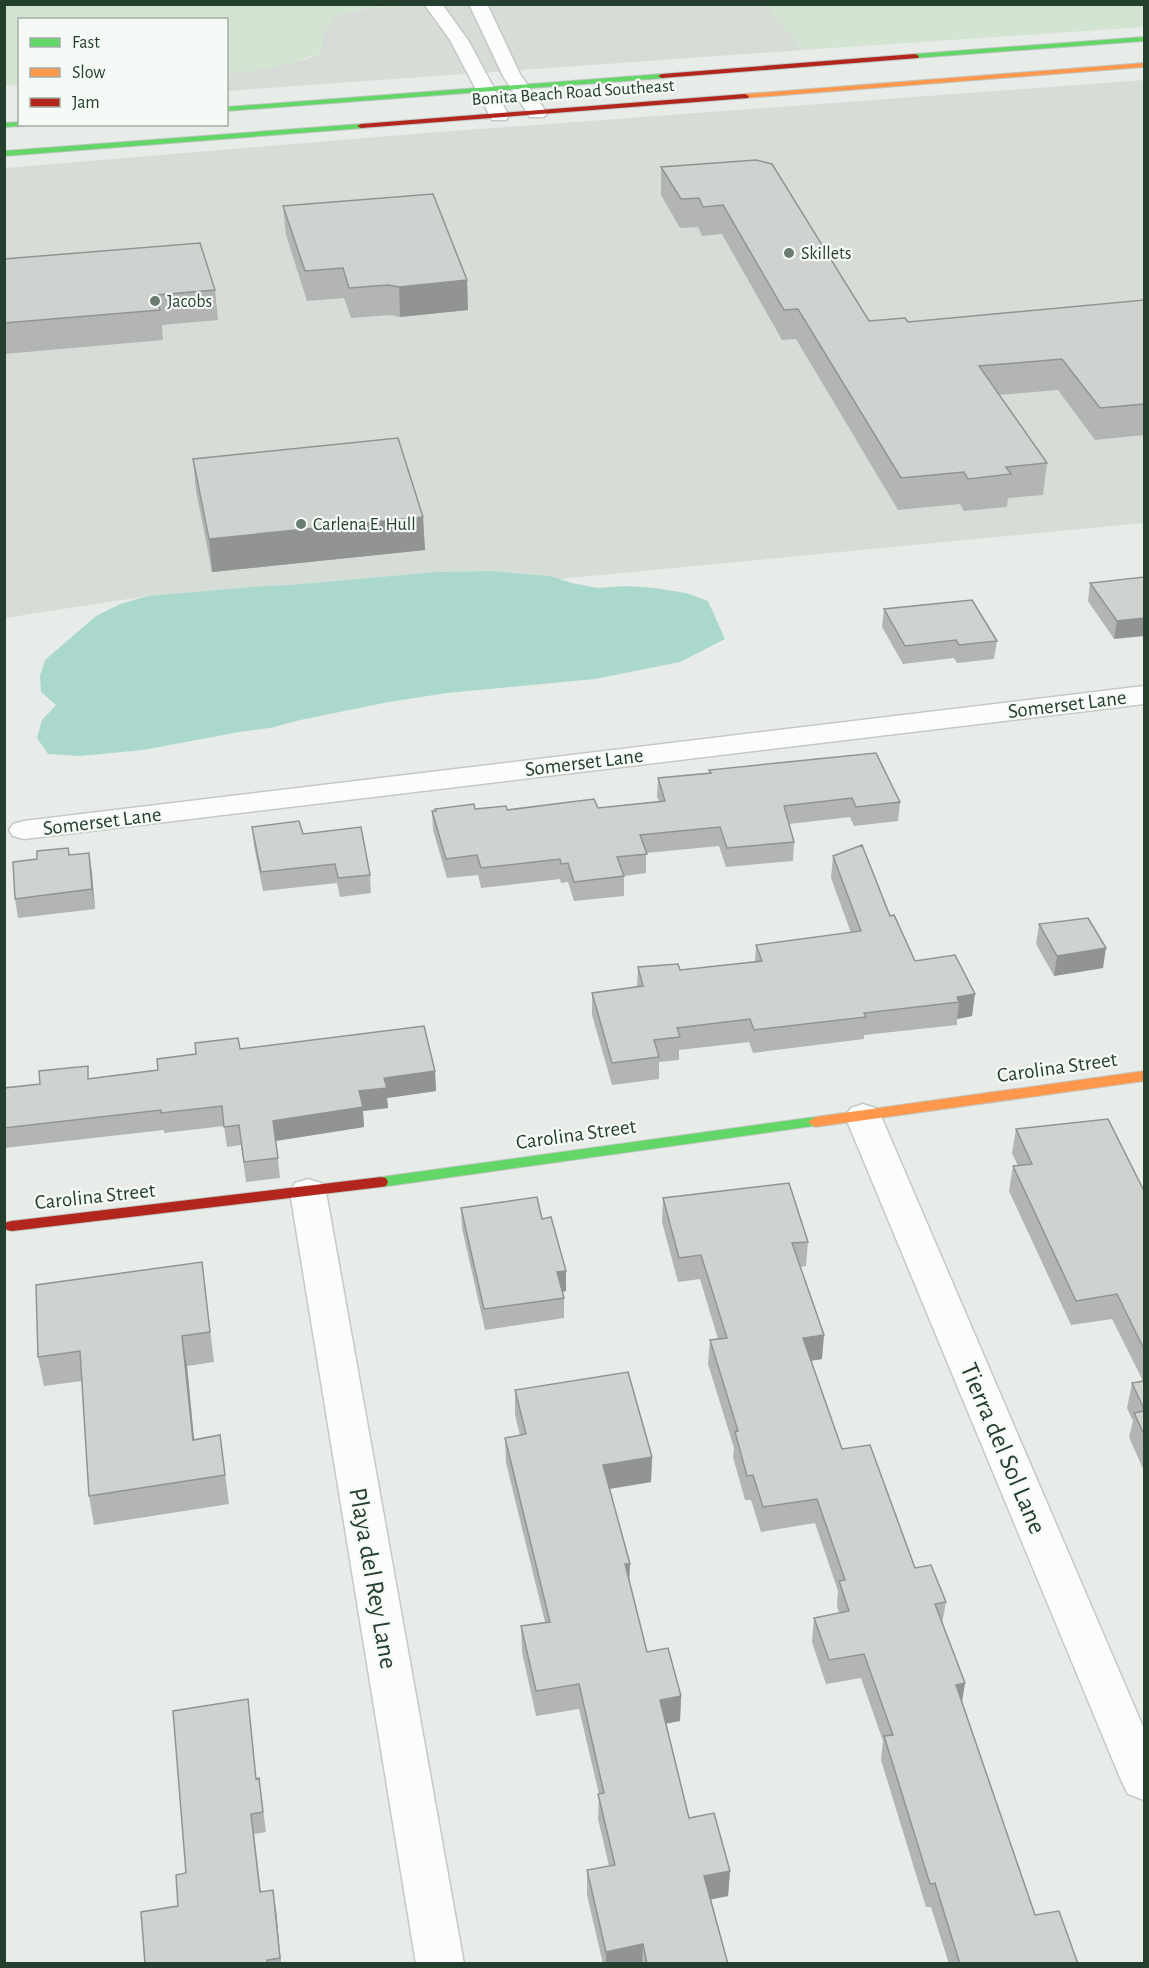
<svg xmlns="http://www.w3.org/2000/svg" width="1149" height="1968" font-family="'Alegreya Sans',sans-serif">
<rect width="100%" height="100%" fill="#e8ece8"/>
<path fill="#d6ddd7" d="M410,5H766L803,50L227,91V74L255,70L307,59L322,52V33L336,15L361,9Z
M1144,80V523L559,579L550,576L492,571L435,572L290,585L262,586L148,596L5,618V168L425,133Z"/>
<path fill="#d4e4d2" d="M4,5L5,4L410,5L361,9L336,15L322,33V52C292,65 259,70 227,74L226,20H20L19,85L5,86Z
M766,5H1144V27L803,50Z"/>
<path fill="#abd8cd" d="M492,571L550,576L572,583L598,588L626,586L655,588L686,593L708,601L725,639L680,662L595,679L447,693L389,702L300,720L270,728L239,732L143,750L80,756L48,754L37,738L42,720L56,705L41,692L40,676L45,660L96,616L120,604L148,596L262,586L290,585L435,572Z"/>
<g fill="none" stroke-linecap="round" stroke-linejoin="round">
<g stroke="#c5c9c5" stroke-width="3">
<path id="street" d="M424,4H442L468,40L509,116L506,120H492L450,40Z
M469,4H487L520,74L547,113L544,117H530L503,76Z
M1144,686V704L24,839L13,836L9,830L13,824L24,821Z
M863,1104L875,1108L881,1116L1144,1729V1800L1128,1794L1121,1780L845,1116L851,1108Z
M308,1179L321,1183L326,1192L464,1964H416L290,1192L295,1183Z"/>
</g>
<g stroke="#c1c8c3" stroke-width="2">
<path id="fast" d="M1144,37V41L915,58L911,56L915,54Z
M662,74H665V78L226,111V107Z
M20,122V124L23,126L4,127V123Z
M361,124H364V128L4,156V151Z
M815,1117L820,1119L822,1122L820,1125L381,1187L376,1186L374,1182L376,1178L381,1177Z"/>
</g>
<g stroke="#c1c8c3" stroke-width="2">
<path id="slow" d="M1144,63V67L745,98L741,96L745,94Z
M1144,1071V1081L815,1127L808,1122L815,1117Z"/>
</g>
<g stroke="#c1c8c3" stroke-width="2">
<path id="jam" d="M915,54L919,56L918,58L662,78L658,76L662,74Z
M745,94L749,96L748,98L361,128L357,126L361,124Z
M381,1177L386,1178L388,1182L386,1186L381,1187L12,1231L7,1230L4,1226L7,1222L12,1221Z"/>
</g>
<use href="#street" fill="#fcfcfc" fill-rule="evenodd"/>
<use href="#fast" fill="#63d668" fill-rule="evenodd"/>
<use href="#slow" fill="#ff974d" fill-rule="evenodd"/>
<use href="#jam" fill="#b3261e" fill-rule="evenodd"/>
</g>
<path fill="#b2b5b3" d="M756,160L869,321L908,322L1144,300V435L1095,440L1058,390L999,395L1047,463L1043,495L1008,498L1007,507L964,511L960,504L898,510L796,339L782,340L722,234L702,236L698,227L680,228L661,195V167Z
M283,206L467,280L468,310L400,317L390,315L351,318L344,298L307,301L286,235Z
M4,259L215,290L218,320L162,325L163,340L4,354Z
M193,459L423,517L425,550L212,572L196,491Z
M1144,577L1114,639L1088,601L1090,583Z
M884,609L997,641L994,659L957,663L954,658L903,664L882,627Z
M709,770L900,802L898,821L854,826L850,817L789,824L794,842L793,861L726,867L719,846L646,853V873L624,876V896L574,901L568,882L561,883L560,879L481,888L478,875L447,878L433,830L432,811L475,809L507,810L598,808L659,801L657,797L658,778L709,773Z
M252,827L303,834L370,875L371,893L340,897L337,883L263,891L254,846Z
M68,848L70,855L89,853L95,909L18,918L15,899L37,859Z
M833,856L890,916L915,961L955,955L972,1016L957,1019V1025L864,1035V1039L753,1053L749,1042L679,1050V1060L659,1062V1079L612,1085L592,1015V993L637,987L638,967L680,970L755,962L756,945L851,933L831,878Z
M1039,924L1103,968L1054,976L1036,944Z
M240,1049L435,1071L436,1091L387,1098L388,1108L363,1111L364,1127L276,1141L280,1178L246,1182L241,1145L227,1147L224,1126L164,1133V1130L4,1148V1088L158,1070Z
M1016,1129L1144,1191V1471L1129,1437L1133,1421L1127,1408L1132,1383L1143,1381L1112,1319L1071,1325L1009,1191L1013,1166H1018L1012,1153Z
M663,1198L808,1242L806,1266L800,1267L822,1359L811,1361L842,1449L915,1568L946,1602L942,1624L965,1683L962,1703L1035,1915L1078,1964H949L931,1907H926L881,1760L883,1741L861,1678L826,1684L812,1642L814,1618L839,1613L837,1606L838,1591L815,1523L761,1532L751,1500H745L733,1457L734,1448L708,1364L710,1340L718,1339L700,1279L678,1282L662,1222Z
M461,1208L542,1219L566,1291L562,1292L564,1298V1318L485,1330L462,1228Z
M202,1262L214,1362L187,1366L194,1440L220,1435L229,1504L94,1525L89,1496L82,1381L44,1386L38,1357Z
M515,1390L652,1457L651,1482L609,1489L629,1582L647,1652L681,1696L680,1721L666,1723L689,1818L730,1871L728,1896L711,1899L728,1964H603L587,1895V1870L609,1866L598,1819L599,1794L579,1709L536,1716L522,1652L521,1626L545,1622L506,1463L505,1438L520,1435L515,1415Z
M250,1720L256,1779L259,1778L266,1832L254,1834L261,1892L276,1910L281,1964H145L178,1906Z"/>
<path fill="#919492" d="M467,280L468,310L400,317L399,287Z
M423,517L425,550L212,572L209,539Z
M1144,618V636L1114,639L1117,621Z
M89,853L92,873L95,909L92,889Z
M1106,948L1103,968L1054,976L1057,956Z
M975,994L972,1016L957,1019L959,1002L957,997Z
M435,1071L436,1091L387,1098L388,1108L363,1111L364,1127L275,1141L273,1121L359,1091L384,1078Z
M566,1271V1291L557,1293V1272Z
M824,1335L822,1359L801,1362L803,1338Z
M182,1336L187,1366L197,1469L193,1440Z
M652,1457L651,1482L602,1490L603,1465Z
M625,1564H630L629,1589Z
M965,1683L961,1707L956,1685Z
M681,1696L680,1721L659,1725L660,1700Z
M730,1871L728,1896L703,1901L704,1876Z
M273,1890L276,1910L281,1964L280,1958Z
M643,1944L642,1964H606V1952Z"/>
<path fill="#cfd3d0" stroke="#919492" stroke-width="1.5" d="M756,160L772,164L869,321L905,318L908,322L1144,300V404L1100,408L1062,359L979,366L1047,463L1006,467L1011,474L968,479L964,472L901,478L798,309L784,310L723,205L703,207L699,198L681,199L661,167Z
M433,194L467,280L399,287L388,285L349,288L343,268L305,271L283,206Z
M200,243L215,290L157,295L160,310L4,323V259Z
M398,438L423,517L209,539L193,459Z
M1144,577V618L1117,621L1090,583Z
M972,600L997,641L959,645L956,640L905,646L884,609Z
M876,753L900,802L856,807L852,798L784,806L794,842L727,848L720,827L640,835L647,854L617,857L624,876L574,882L568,863L561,864L560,859L481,868L477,855L446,859L432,811H436L435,809L474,804L475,809L506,806L507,810L594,799L598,808L665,801L658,778L711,773L709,770Z
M299,821L303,834L361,827L370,875L338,878L335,864L261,872L252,827Z
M862,845L890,916L894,915L915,961L955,955L975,994L957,997L959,1002L864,1013L866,1017L754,1030L750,1019L677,1028L680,1037L654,1040L659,1057L612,1063L592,993L643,986L638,967L678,964L680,970L762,961L756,945L861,931L833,856Z
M68,848L69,855L89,853L92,889L15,899L13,862L37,859V851Z
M1088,918L1106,948L1057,956L1039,924Z
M424,1026L435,1071L384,1078L387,1088L359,1091L363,1107L273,1121L278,1158L244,1162L239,1125L224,1127L222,1106L161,1113V1110L4,1128V1088L40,1084L39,1071L88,1066V1079L158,1070L157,1059L196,1054L195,1043L238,1038L240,1049Z
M1108,1119L1144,1191V1349L1117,1294L1076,1301L1013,1166L1032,1164L1016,1129Z
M789,1183L808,1242L792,1243L824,1335L803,1338L842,1449L870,1445L915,1568L931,1565L946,1602L935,1604L965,1683L956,1685L1035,1915L1059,1911L1078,1964H960L935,1883L930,1884L884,1736L893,1735L864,1654L829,1660L814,1618L849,1611L839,1581L845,1580L817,1499L763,1507L753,1475L747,1476L735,1432L738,1431L710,1340L727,1338L701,1255L679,1258L663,1198Z
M537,1197L542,1219L551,1217L566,1271L557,1272L564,1298L484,1309L461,1208Z
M202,1262L210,1332L182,1336L193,1440L220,1435L225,1475L89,1496L80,1351L38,1357L36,1285Z
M628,1372L652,1457L603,1465L630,1564H625L647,1652L668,1648L681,1696L660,1700L689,1818L714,1813L730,1871L704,1876L728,1964H647L643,1944L606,1952L587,1870L615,1865L598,1794L604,1793L579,1684L536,1691L521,1626L550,1622L505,1438L526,1434L515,1390Z
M1144,1381V1409L1132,1383Z
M1144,1411V1434L1134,1413Z
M248,1699L256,1779L259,1778L263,1812L251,1814L260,1892L273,1890L280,1958L267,1960L268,1964H145L141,1912L178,1906L176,1875L186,1873L173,1711Z"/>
<g fill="#697c70" stroke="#f6faf7" stroke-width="2">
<circle cx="789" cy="253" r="6"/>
<circle cx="155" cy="301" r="6"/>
<circle cx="301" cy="524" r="6"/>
</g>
<g text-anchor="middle" stroke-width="4.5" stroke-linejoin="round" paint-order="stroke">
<g font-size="18" fill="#253f2f" stroke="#f6faf7">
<text transform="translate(573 92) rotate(-4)" y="6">Bonita Beach Road Southeast</text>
</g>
<g font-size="18" fill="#253f2f" stroke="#f6faf7" text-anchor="start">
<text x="801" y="259">Skillets</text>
<text x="167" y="307">Jacobs</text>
<text x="313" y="530">Carlena E. Hull</text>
</g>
<g font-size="21" fill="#253f2f" stroke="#f6faf7">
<text transform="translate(1067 704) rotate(-7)" y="7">Somerset Lane</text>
<text transform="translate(584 762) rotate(-7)" y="7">Somerset Lane</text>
<text transform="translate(102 821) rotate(-7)" y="7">Somerset Lane</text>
<text transform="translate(1057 1067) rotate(-8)" y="7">Carolina Street</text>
<text transform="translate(576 1134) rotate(-8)" y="7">Carolina Street</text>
<text transform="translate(95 1196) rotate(-6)" y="7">Carolina Street</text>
</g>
<g font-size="26" fill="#253f2f" stroke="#f6faf7">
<text transform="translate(1004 1448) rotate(67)" y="9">Tierra del Sol Lane</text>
<text transform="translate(374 1578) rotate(80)" y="9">Playa del Rey Lane</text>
</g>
</g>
<rect width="1149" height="1968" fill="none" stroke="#253f2f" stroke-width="12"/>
<rect x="18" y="18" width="210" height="108" fill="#f6faf7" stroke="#a2afa7" stroke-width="1.5"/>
<rect x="30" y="38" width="30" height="9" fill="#63d668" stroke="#a2afa7" stroke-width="1.5"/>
<text x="72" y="48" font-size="18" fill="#253f2f">Fast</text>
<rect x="30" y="68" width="30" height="9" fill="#ff974d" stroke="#a2afa7" stroke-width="1.5"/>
<text x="72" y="78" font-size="18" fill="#253f2f">Slow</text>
<rect x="30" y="98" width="30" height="9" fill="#b3261e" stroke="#a2afa7" stroke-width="1.5"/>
<text x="72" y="108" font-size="18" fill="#253f2f">Jam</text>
</svg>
